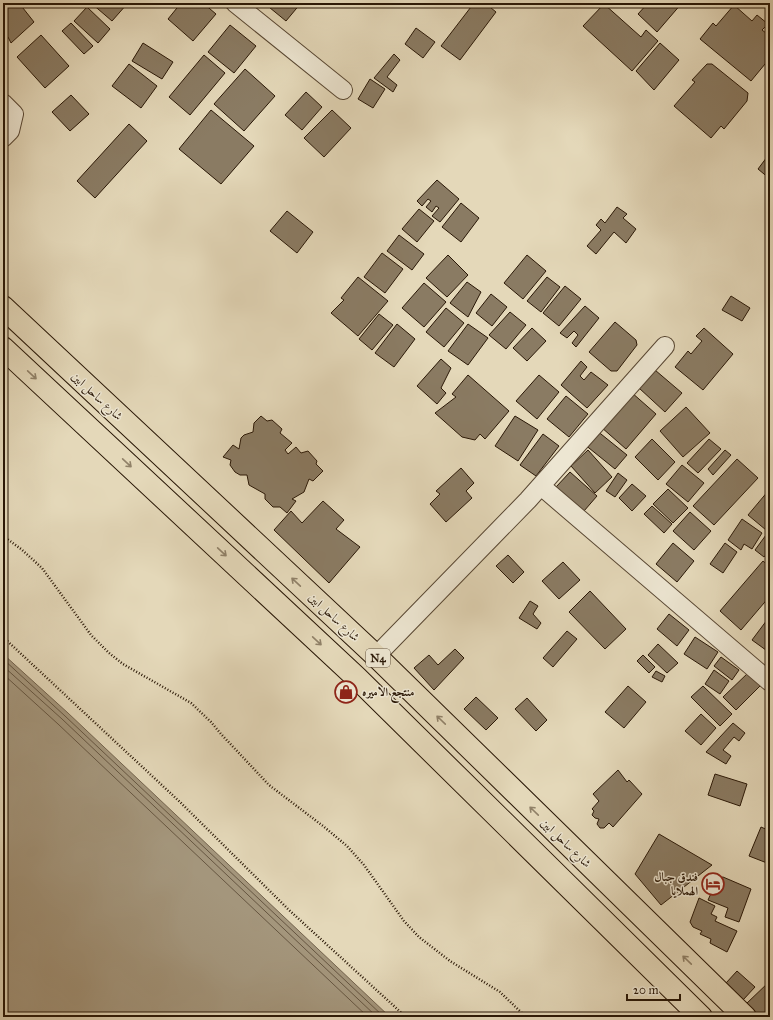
<svg xmlns="http://www.w3.org/2000/svg" width="773" height="1020" font-family="'IM FELL Great Primer',Amiri,serif">
<rect width="100%" height="100%" fill="#e4d8b9"/>
<filter id="stains"><feTurbulence type="fractalNoise" baseFrequency=".005" numOctaves="4"/><feColorMatrix values="0 0 0 0 .2 0 0 0 0 .09 0 0 0 0 .02 0 0 0 .5 -.17"/></filter>
<radialGradient id="worn" r=".72"><stop offset=".6" stop-color="#630" stop-opacity="0"/><stop offset="1" stop-color="#630" stop-opacity=".3"/></radialGradient>
<path fill="#a4967c" stroke="#73634d" d="M3,654L68,713L390,1017H3Z"/>
<g fill="none" stroke-linecap="round" stroke-linejoin="round">
<path stroke="#665641" stroke-width="1" d="M3,659L65,716L384,1017
M3,666L62,719L377,1017
M3,674L58,724L368,1017"/>
</g>
<path fill="#8a7b63" stroke="#291706" d="M3,3H19L34,22L11,43L8,37H3Z
M91,3H126L127,4L112,21Z
M181,3H203L216,14L193,41L168,19Z
M264,3H301L286,21Z
M474,3H485L496,12L460,60L441,46Z
M648,3H682L657,32L638,14Z
M604,4L641,37L646,30L658,41L632,71L583,26Z
M734,5L752,21L757,15L768,24L762,30L770,36V58L751,81L700,39L713,23L716,26Z
M87,7L110,29L98,43L74,21Z
M71,23L93,46L84,54L62,31Z
M230,25L256,46L234,73L208,52Z
M416,28L435,42L423,58L405,44Z
M41,35L69,66L45,88L17,57Z
M143,43L173,62L162,79L132,61Z
M660,43L679,60L654,90L636,71Z
M394,54L400,60L387,77L397,85L393,92L374,78Z
M204,55L225,73L190,115L169,97Z
M129,64L157,86L141,108L112,86Z
M707,64H712L748,93L747,101L724,129L721,126L711,138L674,106L695,82L692,80Z
M245,69L275,96L244,131L214,104Z
M370,79L385,89L373,108L358,99Z
M306,92L322,107L302,130L285,115Z
M71,95L89,114L70,131L52,112Z
M211,110L254,146L221,184L179,149Z
M332,110L351,128L324,157L304,138Z
M129,124L147,141L95,198L77,181Z
M767,157L770,159V179L758,169Z
M437,180L459,199L440,222L432,216L439,208L436,206L432,212L426,207L431,201L428,199L422,206L417,201Z
M461,203L479,218L461,242L442,227Z
M617,207L627,214L623,218L636,229L626,243L614,232L596,254L587,246L601,230L596,225L601,219L605,223Z
M419,209L434,221L417,242L402,229Z
M287,211L313,232L297,253L270,231Z
M399,235L424,254L412,270L387,251Z
M382,253L403,269L385,293L364,277Z
M448,255L468,275L447,297L426,278Z
M527,255L546,271L523,299L504,283Z
M358,277L388,301L358,336L331,313L344,300L341,298Z
M547,277L560,287L541,312L527,301Z
M467,282L481,292L468,317L450,303Z
M424,283L446,302L424,327L402,308Z
M565,286L581,299L559,326L543,313Z
M491,294L507,307L492,326L476,313Z
M731,296L750,308L742,321L722,310Z
M585,306L599,318L576,347L572,343L578,335L574,331L567,338L560,333Z
M446,308L464,323L444,347L426,332Z
M510,312L526,325L506,349L489,335Z
M379,314L393,325L372,350L359,339Z
M615,322L636,340L637,345L617,371H611L589,352Z
M397,324L415,339L394,367L375,353Z
M468,324L488,338L468,365L448,351Z
M532,328L546,341L527,361L513,348Z
M704,328L733,354L703,390L675,367L688,351L691,354L702,341L696,336Z
M441,359L451,368L441,388L446,393L437,404L417,386Z
M581,361L587,367L580,376L584,380L591,372L608,385L587,408L561,385Z
M655,370L682,393L665,412L639,388Z
M468,375L509,411L485,439L480,434L475,440L462,437L435,413L456,397L452,394Z
M539,375L559,392L537,419L516,401Z
M631,392L656,414L626,449L601,427Z
M566,396L588,414L569,437L547,419Z
M686,407L710,433L683,457L660,431Z
M261,416L267,421L272,420L282,429L280,433L292,443L285,450L288,454L296,447L301,453L308,451L317,461L316,464L323,471L313,481L309,479L304,492L292,499L296,501L287,513L280,507H273L265,499V494L249,485L247,475H240L235,472L230,465L231,460L223,457L233,445L239,449L241,438L244,435L253,432L254,423Z
M515,416L538,430L518,461L495,446Z
M596,430L627,455L615,469L584,444Z
M543,434L559,446L536,476L520,465Z
M652,439L675,462L658,480L635,457Z
M709,439L721,449L698,473L687,463Z
M588,450L612,477L595,493L571,466Z
M725,450L731,455L713,475L708,469Z
M737,459L758,478L714,525L693,506Z
M682,465L704,483L688,502L666,484Z
M461,468L474,483L466,491L472,498L446,522L430,504L440,494L436,491Z
M570,472L597,496L584,511L556,487Z
M618,473L627,480L615,497L606,491Z
M632,484L646,496L632,511L619,498Z
M668,489L688,508L673,523L653,504Z
M769,490L770,491V525L766,530L748,515Z
M323,501L344,520L336,529L360,547L329,583L274,530L291,511L302,523Z
M652,506L672,524L664,533L644,514Z
M690,512L711,531L694,550L673,531Z
M742,519L762,533L752,549L744,544L741,550L728,540Z
M766,535L770,539V550L764,557L755,550Z
M673,543L694,561L677,582L656,564Z
M725,543L737,552L723,573L710,564Z
M508,555L524,572L513,583L496,566Z
M763,561L770,567V596L741,630L720,611Z
M563,562L580,580L559,599L542,581Z
M590,591L626,629L605,649L569,612Z
M530,601L538,606L533,614L541,623L537,629L519,618Z
M669,614L689,630L677,646L657,629Z
M770,616V653L752,640Z
M567,631L577,639L553,667L543,658Z
M695,637L718,652L707,669L684,654Z
M658,644L678,663L667,673L648,655Z
M455,649L464,658L434,690L414,668L429,655L438,665Z
M643,655L655,667L649,673L637,661Z
M721,657L739,670L732,680L714,666Z
M714,670L729,681L720,694L705,684Z
M656,671L665,676L662,682L652,677Z
M749,672L762,684L736,710L723,697Z
M628,686L646,702L624,728L605,712Z
M703,686L732,714L720,726L691,697Z
M476,697L498,718L486,730L464,709Z
M527,698L547,720L536,731L515,709Z
M701,714L716,728L701,745L685,731Z
M733,723L745,733L739,741L734,737L723,750L731,756L726,764L706,752Z
M618,770L627,782L629,780L642,794L613,827L609,823L604,828H600L597,824L599,819L595,818L592,815L594,811L592,809L599,801L593,794Z
M715,774L747,784L740,806L708,795Z
M761,827L770,831V856L767,863L749,856Z
M659,834L712,865L661,905L635,874Z
M723,877L751,889L739,922L725,917L728,908L708,900L718,878Z
M699,898L715,906L711,914L717,917L715,921L737,931L727,952L710,943L711,939L700,934L702,931L693,927L690,922Z
M737,971L755,987L743,1000L726,983Z
M770,981V1017H758L746,1004Z"/>
<g fill="none" stroke-linecap="round" stroke-linejoin="round">
<g stroke="#584733" stroke-width="20">
<path id="minor" d="M235,3L343,90
M3,103L14,114L10,131L3,138
M541,486L770,682
M376,656L528,500L665,346"/>
</g>
<g stroke="#291706" stroke-width="24">
<path id="highway" d="M3,307L376,656L745,1017
M3,348L357,678L701,1017"/>
</g>
<path stroke="#291706" stroke-width="2.5" stroke-dasharray="1 2" stroke-linecap="butt" d="M3,536L21,549L42,568L91,635L109,653L123,664L191,703L211,722L221,734L269,785L323,826L347,846L364,865L404,921L419,937L450,961L500,992L526,1017
M3,637L180,802L289,910L406,1017"/>
<use href="#minor" stroke="#ede6d2" stroke-width="18"/>
<use href="#highway" stroke="#e4d8b9" stroke-width="22"/>
</g>
<defs><path id="oneway-shaft" d="M-6 0H5M1.5-3L5.5 0L1.5 3" fill="none" stroke-width="1.6" stroke-linecap="round" stroke-linejoin="round"/></defs>
<g stroke="#908168">
<use href="#oneway-shaft" transform="translate(32 375) rotate(43)"/>
<use href="#oneway-shaft" transform="translate(127 463) rotate(43)"/>
<use href="#oneway-shaft" transform="translate(222 552) rotate(43)"/>
<use href="#oneway-shaft" transform="translate(296 582) rotate(-137)"/>
<use href="#oneway-shaft" transform="translate(317 641) rotate(43)"/>
<use href="#oneway-shaft" transform="translate(441 720) rotate(-136)"/>
<use href="#oneway-shaft" transform="translate(534 811) rotate(-136)"/>
<use href="#oneway-shaft" transform="translate(687 960) rotate(-136)"/>
</g>
<defs>
<g id="shop-ring" transform="scale(1.15)"><circle r="9.5" fill="#ede6d2" stroke="#8f2418" stroke-width="1.5"/><path d="M-5-2.5h2.3a2.7 3.5 0 0 1 5.4 0H5L5.5 6h-11ZM-1.5-2.5h3a1.5 2.3 0 0 0-3 0Z" fill="#8f2418"/></g>
<g id="hotel-ring" transform="scale(1.15)"><circle r="9.5" fill="#ede6d2" stroke="#8f2418" stroke-width="1.5"/><path d="M-6-4.5h1.5V1H6V5H4.5V3h-9V5H-6ZM-4 0a1.8 1.8 0 1 1 3.6 0ZM.5 0V-2.5h3Q6-2.5 6 0Z" fill="#8f2418"/></g>
</defs>
<g fill-rule="evenodd">
<use href="#shop-ring" x="346" y="692"/>
<use href="#hotel-ring" x="713" y="884"/>
</g>
<g text-anchor="middle" stroke-width="3" stroke-linejoin="round" paint-order="stroke">
<rect fill="#ede6d2" stroke="#645543" stroke-width="1" x="366" y="649" width="24" height="18" rx="3"/>
<g font-size="11" font-weight="bold" fill="#291706">
<text x="378" y="662">N4</text>
</g>
<g font-size="12" fill="#291706" stroke="#ede6d2">
<text transform="translate(97 396) rotate(43)" y="4">شارع ساحل ابين</text>
<text transform="translate(334 617) rotate(43)" y="4">شارع ساحل ابين</text>
<text transform="translate(566 843) rotate(44)" y="4">شارع ساحل ابين</text>
</g>
<g font-size="12" font-weight="bold" fill="#291706" stroke="#ede6d2" text-anchor="start">
<text x="362" y="696">منتجع الاميره</text>
<text x="698" y="881" text-anchor="end">فندق جبال<tspan x="698" dy="14">الهملايا</tspan></text>
</g>
</g>
<rect width="773" height="1020" fill="none" stroke="#e4d8b9" stroke-width="16"/>
<rect x="4" y="4" width="765" height="1012" fill="none" stroke="#291706" stroke-width="2"/>
<rect x="8" y="8" width="757" height="1004" fill="none" stroke="#291706"/>
<path d="M627 994v6h53v-6" fill="none" stroke="#291706" stroke-width="2"/>
<text x="633" y="994" font-size="12" fill="#291706" stroke="#ede6d2" stroke-width="3" paint-order="stroke">20 m</text>
<rect width="100%" height="100%" filter="url(#stains)"/>
<rect width="100%" height="100%" fill="url(#worn)"/>
</svg>
